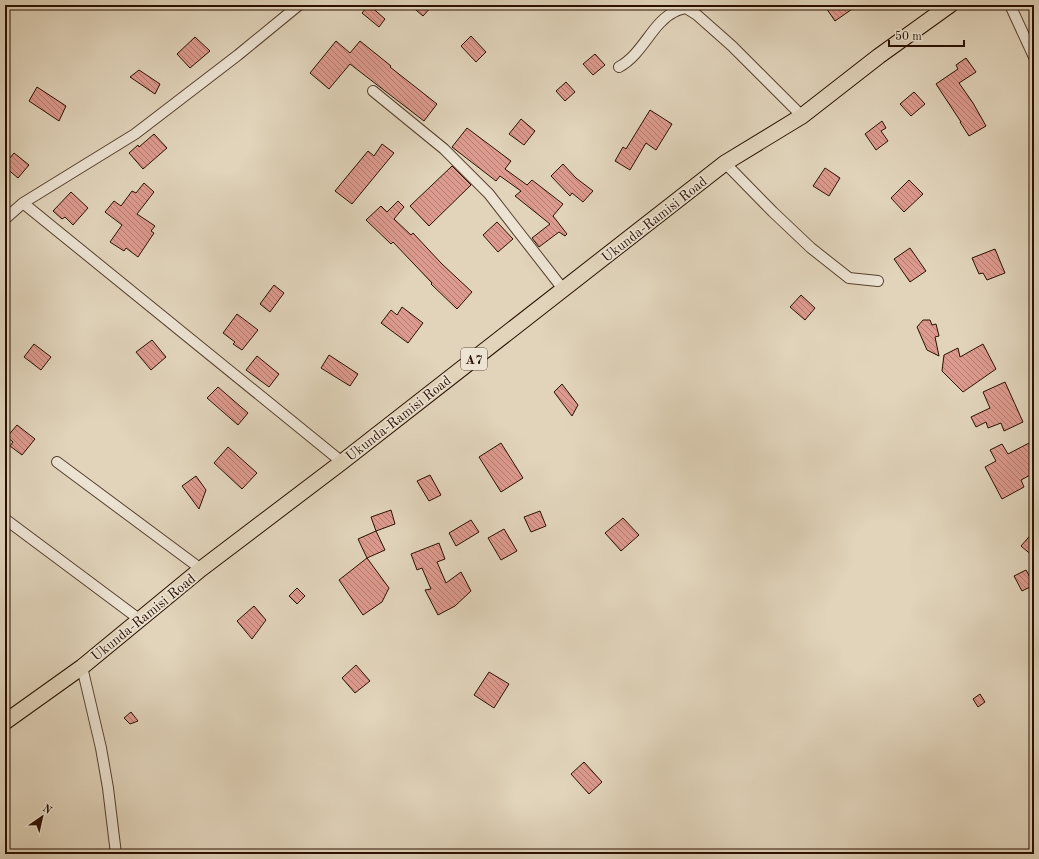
<svg xmlns="http://www.w3.org/2000/svg" width="1039" height="859" font-family="'Old Standard TT',serif">
<defs>
<pattern id="building-back-hatch" width="6" height="6" patternUnits="userSpaceOnUse"><rect width="6" height="6" fill="#dd9a8e"/><path d="M-1 5l2 2M0 0l6 6M5-1l2 2" fill="none" stroke="#b37c72"/></pattern>
</defs>
<rect width="100%" height="100%" fill="#e1d4bb"/>
<filter id="stains"><feTurbulence type="fractalNoise" baseFrequency=".005" numOctaves="4"/><feColorMatrix values="0 0 0 0 .2 0 0 0 0 .09 0 0 0 0 .02 0 0 0 .5 -.17"/></filter>
<radialGradient id="worn" r=".72"><stop offset=".6" stop-color="#630" stop-opacity="0"/><stop offset="1" stop-color="#630" stop-opacity=".3"/></radialGradient>
<path fill="url(#building-back-hatch)" stroke="#2a1001" d="M369,5L385,19L379,27L362,13Z
M410,5H433L423,16Z
M824,5H858L835,21Z
M471,36L486,52L476,62L461,46Z
M195,37L210,51L190,68L177,54Z
M336,41L350,53L360,41L391,66L390,67L437,104L424,121L350,64L329,89L310,73Z
M595,54L605,65L593,75L583,64Z
M966,58L976,72L959,83L973,103L986,126L969,136L960,122H961L936,84L958,69L956,65Z
M139,70L160,84L155,94L130,77Z
M566,82L575,92L565,101L556,91Z
M37,87L66,106L59,121L29,101Z
M914,92L925,104L911,116L900,104Z
M650,110L672,124L656,150L646,143L630,170L615,161L623,147L626,149Z
M521,119L535,131L524,145L509,134Z
M882,121L886,128L881,131L888,141L876,150L865,134Z
M467,128L511,161L505,169L527,185L532,180L563,204L553,216L567,234L565,236L559,232L539,247L532,238L550,224L515,196L521,191L500,176L496,181L452,147Z
M154,134L167,148L143,169L129,153L138,145L139,147Z
M382,144L394,153L352,204L335,191L368,151L374,156Z
M14,153L29,165L18,178L5,167V164Z
M563,164L576,178L593,191L583,202L572,193L570,196L551,176Z
M452,166L471,185L429,226L410,206Z
M825,168L840,178L829,196L813,186Z
M909,180L923,194L904,212L891,198Z
M144,183L154,192L137,214L155,226L151,231L154,233L138,257L126,248L124,251L110,242L122,225L105,212L114,201L121,206L132,191L136,193Z
M71,192L88,208L73,225L65,217L62,219L53,211Z
M398,201L404,207L394,219L411,235L413,233L442,264L472,292L457,309L431,284L432,283L393,242L391,244L366,220L381,206L387,212Z
M497,222L513,239L498,252L483,235Z
M910,248L926,271L910,282L894,259Z
M995,249L1005,273L987,280L983,273L979,274L972,258Z
M274,285L284,293L270,312L260,304Z
M801,295L815,308L805,320L790,307Z
M402,307L423,323L408,343L381,323L391,310L397,315Z
M237,314L258,330L242,350L233,344L235,342L223,333Z
M923,320H930L932,325L936,324L939,336L935,337L939,356L927,350L917,327Z
M152,340L166,357L151,370L136,352Z
M34,344L51,357L41,370L24,357Z
M983,344L996,369L963,392L942,371L944,355L958,348L960,357Z
M329,355L358,374L350,386L321,368Z
M257,356L279,374L269,387L246,370Z
M1005,382L1023,422L1004,431L1001,423L988,428L986,422L976,427L971,417L990,408L983,392Z
M562,384L578,405L572,416L554,392Z
M218,387L248,413L238,425L207,398Z
M17,425L35,439L22,455L10,446L13,442L7,437Z
M1031,442L1034,448V473L1021,480L1024,487L1002,499L985,467L996,461L990,450L1002,444L1008,454Z
M501,443L523,478L501,492L479,457Z
M228,447L257,473L242,489L214,463Z
M430,475L441,495L429,501L417,481Z
M196,476L206,490L199,509L182,486Z
M391,510L395,524L376,531L371,517Z
M540,511L546,526L531,532L524,517Z
M623,518L639,535L621,551L605,533Z
M471,520L479,532L456,546L449,533Z
M504,529L517,551L501,560L488,538Z
M376,531L385,550L367,558L358,539Z
M1034,531V557L1021,546Z
M439,543L445,559L437,562L446,583L461,572L471,591L455,606L438,615L425,590L431,589L422,568L417,570L411,554Z
M367,558L389,588L382,602L363,615L339,580Z
M1026,570L1034,585L1022,591L1014,576Z
M297,588L305,596L297,604L289,596Z
M254,606L266,620L252,639L237,621Z
M356,665L370,681L355,693L342,678Z
M489,672L509,684L494,708L474,695Z
M980,694L985,702L978,707L973,699Z
M131,712L138,721L130,724L124,718Z
M584,762L602,782L589,794L571,774Z"/>
<g fill="none" stroke-linecap="round" stroke-linejoin="round">
<g stroke="#584130" stroke-width="12">
<path id="minor" d="M1010,5L1034,57
M619,67C643,54 652,23 674,12C677,10 682,9 686,8L697,15L732,46L802,116
M373,91L444,149L489,194L563,289
M725,163L773,212L811,248L849,278L878,281
M23,203L342,462
M5,219L23,203L135,134L238,55L299,5
M57,462L201,569
M5,519L139,619
M82,667L101,748L108,788L116,854"/>
</g>
<g stroke="#2a1001" stroke-width="17">
<path id="highway" d="M5,722L82,667L201,569L342,462L725,163L802,116L879,56L950,5"/>
</g>
<use href="#minor" stroke="#ece3d3" stroke-width="10"/>
<use href="#highway" stroke="#e1d4bb" stroke-width="15"/>
</g>
<g text-anchor="middle" stroke-width="3.5" stroke-linejoin="round" paint-order="stroke">
<rect fill="#ece3d3" stroke="#644f40" stroke-width="1" x="461" y="348" width="26" height="22" rx="3"/>
<g font-size="13" font-weight="bold" fill="#2a1001">
<text x="474" y="364">A7</text>
</g>
<g font-size="14" fill="#2a1001" stroke="#ece3d3">
<text transform="translate(654 219) rotate(-38)" y="5">Ukunda-Ramisi Road</text>
<text transform="translate(398 418) rotate(-38)" y="5">Ukunda-Ramisi Road</text>
<text transform="translate(143 617) rotate(-39)" y="5">Ukunda-Ramisi Road</text>
</g>
</g>
<rect width="1039" height="859" fill="none" stroke="#e1d4bb" stroke-width="20"/>
<rect x="6" y="6" width="1027" height="847" fill="none" stroke="#2a1001" stroke-width="2"/>
<rect x="10" y="10" width="1019" height="839" fill="none" stroke="#2a1001"/>
<g transform="translate(42 817) rotate(34)" stroke="#ece3d3" stroke-width="3" paint-order="stroke">
<path d="M0-3L7 15L0 10L-7 15Z" fill="#2a1001"/>
<text y="-6" font-size="11" font-weight="bold" text-anchor="middle" fill="#2a1001">N</text>
</g>
<path d="M889 40v6h75v-6" fill="none" stroke="#2a1001" stroke-width="2"/>
<text x="895" y="40" font-size="12" fill="#2a1001" stroke="#ece3d3" stroke-width="3" paint-order="stroke">50 m</text>
<rect width="100%" height="100%" filter="url(#stains)"/>
<rect width="100%" height="100%" fill="url(#worn)"/>
</svg>
